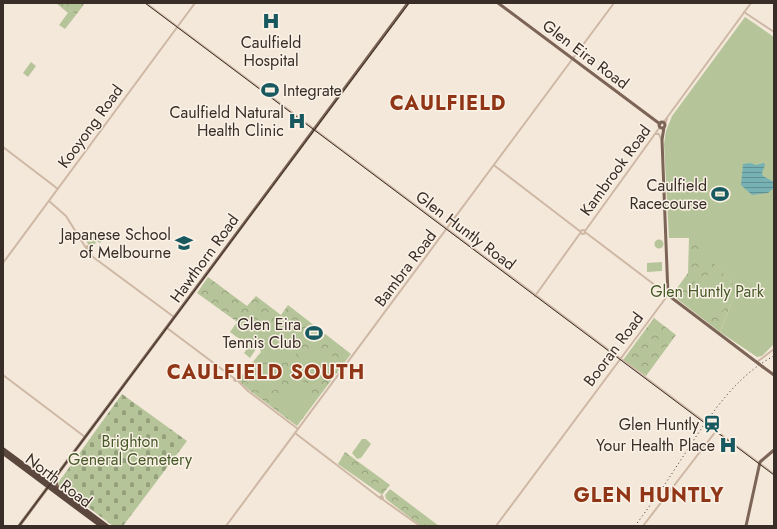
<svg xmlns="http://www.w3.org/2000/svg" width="777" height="529" font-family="Jost,sans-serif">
<defs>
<pattern id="cemetery-stones" width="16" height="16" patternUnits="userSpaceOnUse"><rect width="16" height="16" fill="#b6c599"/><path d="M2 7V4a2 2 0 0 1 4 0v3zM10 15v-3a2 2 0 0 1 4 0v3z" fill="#95a07d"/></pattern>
<pattern id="park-crowns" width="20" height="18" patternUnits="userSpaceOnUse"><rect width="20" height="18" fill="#b6c599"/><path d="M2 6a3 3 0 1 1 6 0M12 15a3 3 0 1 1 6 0" fill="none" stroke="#95a07d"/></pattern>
<pattern id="water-rules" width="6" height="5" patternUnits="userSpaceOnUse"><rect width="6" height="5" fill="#76b1b4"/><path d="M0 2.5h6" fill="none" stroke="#629092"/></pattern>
</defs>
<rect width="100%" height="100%" fill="#f4e8da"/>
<path fill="url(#cemetery-stones)" d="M122,394L187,441L123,526H113L84,504L82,499L76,498L59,485L58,483Z"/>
<path fill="url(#park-crowns)" d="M56,3H85L76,15L70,10L68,13Z
M93,232L103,240L100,243L97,241L91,249L86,241Z
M689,238H692L737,288L720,332L672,295L688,273Z
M208,277L247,306L256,296L281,315L288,305L351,354L297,426L249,390L238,380L261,352L258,346V337L197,293Z
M654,318L676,335L646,376L623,360Z
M345,452L390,485L382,495L338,464Z
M390,489L439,526H421L386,499L385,495Z"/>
<path fill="#b6c599" d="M70,10L76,15L65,29L59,25Z
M745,17L774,37V344L762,356L757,357L720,332L737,288L710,259L712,263L705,269L694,256L701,250L690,238H669L664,144L666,131L672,116Z
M31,62L36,66L28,77L23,73Z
M654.5 244a4.5 4.5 0 1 1 9 0a4.5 4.5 0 1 1-9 0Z
M662,262V271L647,272V263Z
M690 295a20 20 0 1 1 40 0a20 20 0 1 1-40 0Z
M237,322L258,337V346L250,358L244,353L249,346L230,332Z
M288,324C315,326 299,365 277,364C252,362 267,327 288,324Z
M310,324L324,335L318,342L304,332Z
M315,344L333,356L316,381L298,368Z
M271,364L278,368L284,375L281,387L270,392L253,390L246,381L251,368L259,365Z
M299,380L310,384C317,395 306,413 294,417L280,408C280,394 286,386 299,380Z
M362,439H366L371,444L361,458L357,459L352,453Z"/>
<path fill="url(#water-rules)" d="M750,163L756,165L764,163L765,165L762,173L763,176L774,182V188L768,193L752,195L741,185L743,164Z"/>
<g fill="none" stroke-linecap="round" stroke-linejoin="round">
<path stroke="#ceb8a5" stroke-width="2" d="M146,3L705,422
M744,12L774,32
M663,123L751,3
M665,124L667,119
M655,134H659L661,139
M3,147L58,189
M495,166L581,232
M49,201L66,216L86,248
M581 232a2 2 0 1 1 4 0a2 2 0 1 1-4 0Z
M585,231L660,127
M87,246L89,248L87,249L86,248Z
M87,249L93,257L174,317
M3,263L195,3
M535,296L581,232
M167,328L235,379
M757,362L774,349
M3,375L85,437
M236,379L237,380L236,381L234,380Z
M237,380L248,391L298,429
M711,427L774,474
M295,433L380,498
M382,496L383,498L381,499L380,497Z
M382,499L420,526
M226,526L614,3
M496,526L668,295L585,232
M643,526L716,431"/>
<path stroke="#7c6456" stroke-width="3" d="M498,3L660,124
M659 125a3 3 0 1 1 6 0a3 3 0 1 1-6 0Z
M664,127L662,140L668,295L759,364
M763,367L774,375
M57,477L56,483L59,489
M19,526L408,3
M746,526L760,462L774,450"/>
<path stroke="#5b473d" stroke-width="4" d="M3,449L107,526
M3,453L101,526"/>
<path stroke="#392d27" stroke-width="1" d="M145,3L774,475
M19,526L409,3"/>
<path stroke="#392d27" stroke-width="1" stroke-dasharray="1 3" stroke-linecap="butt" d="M635,526C646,511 657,496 667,481C696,438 727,380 774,356"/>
<path stroke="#ceb8a5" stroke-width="2" d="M705,422L711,427"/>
<path stroke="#7c6456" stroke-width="3" d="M759,364L763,367"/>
</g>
<defs>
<g id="hospital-bare" transform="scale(1.38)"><path d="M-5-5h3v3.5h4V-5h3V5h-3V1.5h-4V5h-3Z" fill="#18595f" stroke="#fbf2e7" stroke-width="2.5" paint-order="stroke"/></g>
<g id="stadium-bare" transform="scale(1.38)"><path d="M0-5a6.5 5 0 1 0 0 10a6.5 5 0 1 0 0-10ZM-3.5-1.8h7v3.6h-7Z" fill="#18595f" stroke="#fbf2e7" stroke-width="2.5" paint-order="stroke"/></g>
<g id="school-bare" transform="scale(1.38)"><path d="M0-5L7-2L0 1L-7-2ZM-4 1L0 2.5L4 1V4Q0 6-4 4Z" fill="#18595f" stroke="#fbf2e7" stroke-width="2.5" paint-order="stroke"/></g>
<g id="station-bare" transform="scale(1.38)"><path d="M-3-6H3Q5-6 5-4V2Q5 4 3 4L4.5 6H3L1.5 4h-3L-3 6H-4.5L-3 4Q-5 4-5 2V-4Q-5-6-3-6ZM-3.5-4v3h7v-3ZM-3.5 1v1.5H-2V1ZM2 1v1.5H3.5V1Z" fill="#18595f" stroke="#fbf2e7" stroke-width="2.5" paint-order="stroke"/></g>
</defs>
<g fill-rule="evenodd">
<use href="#hospital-bare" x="271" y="21"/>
<use href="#stadium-bare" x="270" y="90"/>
<use href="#hospital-bare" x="297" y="121"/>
<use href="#stadium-bare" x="720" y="194"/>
<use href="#school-bare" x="184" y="243"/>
<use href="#stadium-bare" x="314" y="333"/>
<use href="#station-bare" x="712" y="424"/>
<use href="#hospital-bare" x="728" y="445"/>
</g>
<g text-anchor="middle" stroke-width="3" stroke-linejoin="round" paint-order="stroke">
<g font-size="16" fill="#392d27" stroke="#fbf2e7" text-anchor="end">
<text x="271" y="48" text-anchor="middle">Caulfield<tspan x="271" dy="18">Hospital</tspan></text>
<text x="283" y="96" text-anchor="start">Integrate</text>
<text x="284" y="118">Caulfield Natural<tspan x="284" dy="18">Health Clinic</tspan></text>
<text x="707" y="191">Caulfield<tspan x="707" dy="18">Racecourse</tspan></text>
<text x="171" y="240">Japanese School<tspan x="171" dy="18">of Melbourne</tspan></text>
<text x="301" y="330">Glen Eira<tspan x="301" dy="18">Tennis Club</tspan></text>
<text x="699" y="430">Glen Huntly</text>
<text x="715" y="451">Your Health Place</text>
</g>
<g font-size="16" fill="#392d27" stroke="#fbf2e7">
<text transform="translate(586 54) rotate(37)" y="6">Glen Eira Road</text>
<text transform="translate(90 126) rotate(-54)" y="6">Kooyong Road</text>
<text transform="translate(615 170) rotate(-54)" y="6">Kambrook Road</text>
<text transform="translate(466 230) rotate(37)" y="6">Glen Huntly Road</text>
<text transform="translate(204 258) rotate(-54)" y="6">Hawthorn Road</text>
<text transform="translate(405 268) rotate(-53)" y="6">Bambra Road</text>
<text transform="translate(613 349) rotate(-53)" y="6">Booran Road</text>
<text transform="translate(59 480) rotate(37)" y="6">North Road</text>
</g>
<g font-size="16" fill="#475a28" stroke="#fbf2e7">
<text x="707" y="297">Glen Huntly Park</text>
<text x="130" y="447">Brighton<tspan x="130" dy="18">General Cemetery</tspan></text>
</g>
<g font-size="20" font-weight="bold" letter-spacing="1" fill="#903617" stroke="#fbf2e7">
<text x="448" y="110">CAULFIELD</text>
<text x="266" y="379">CAULFIELD SOUTH</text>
<text x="649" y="502">GLEN HUNTLY</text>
</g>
</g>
<rect width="777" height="529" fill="none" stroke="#392d27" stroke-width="8"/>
</svg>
